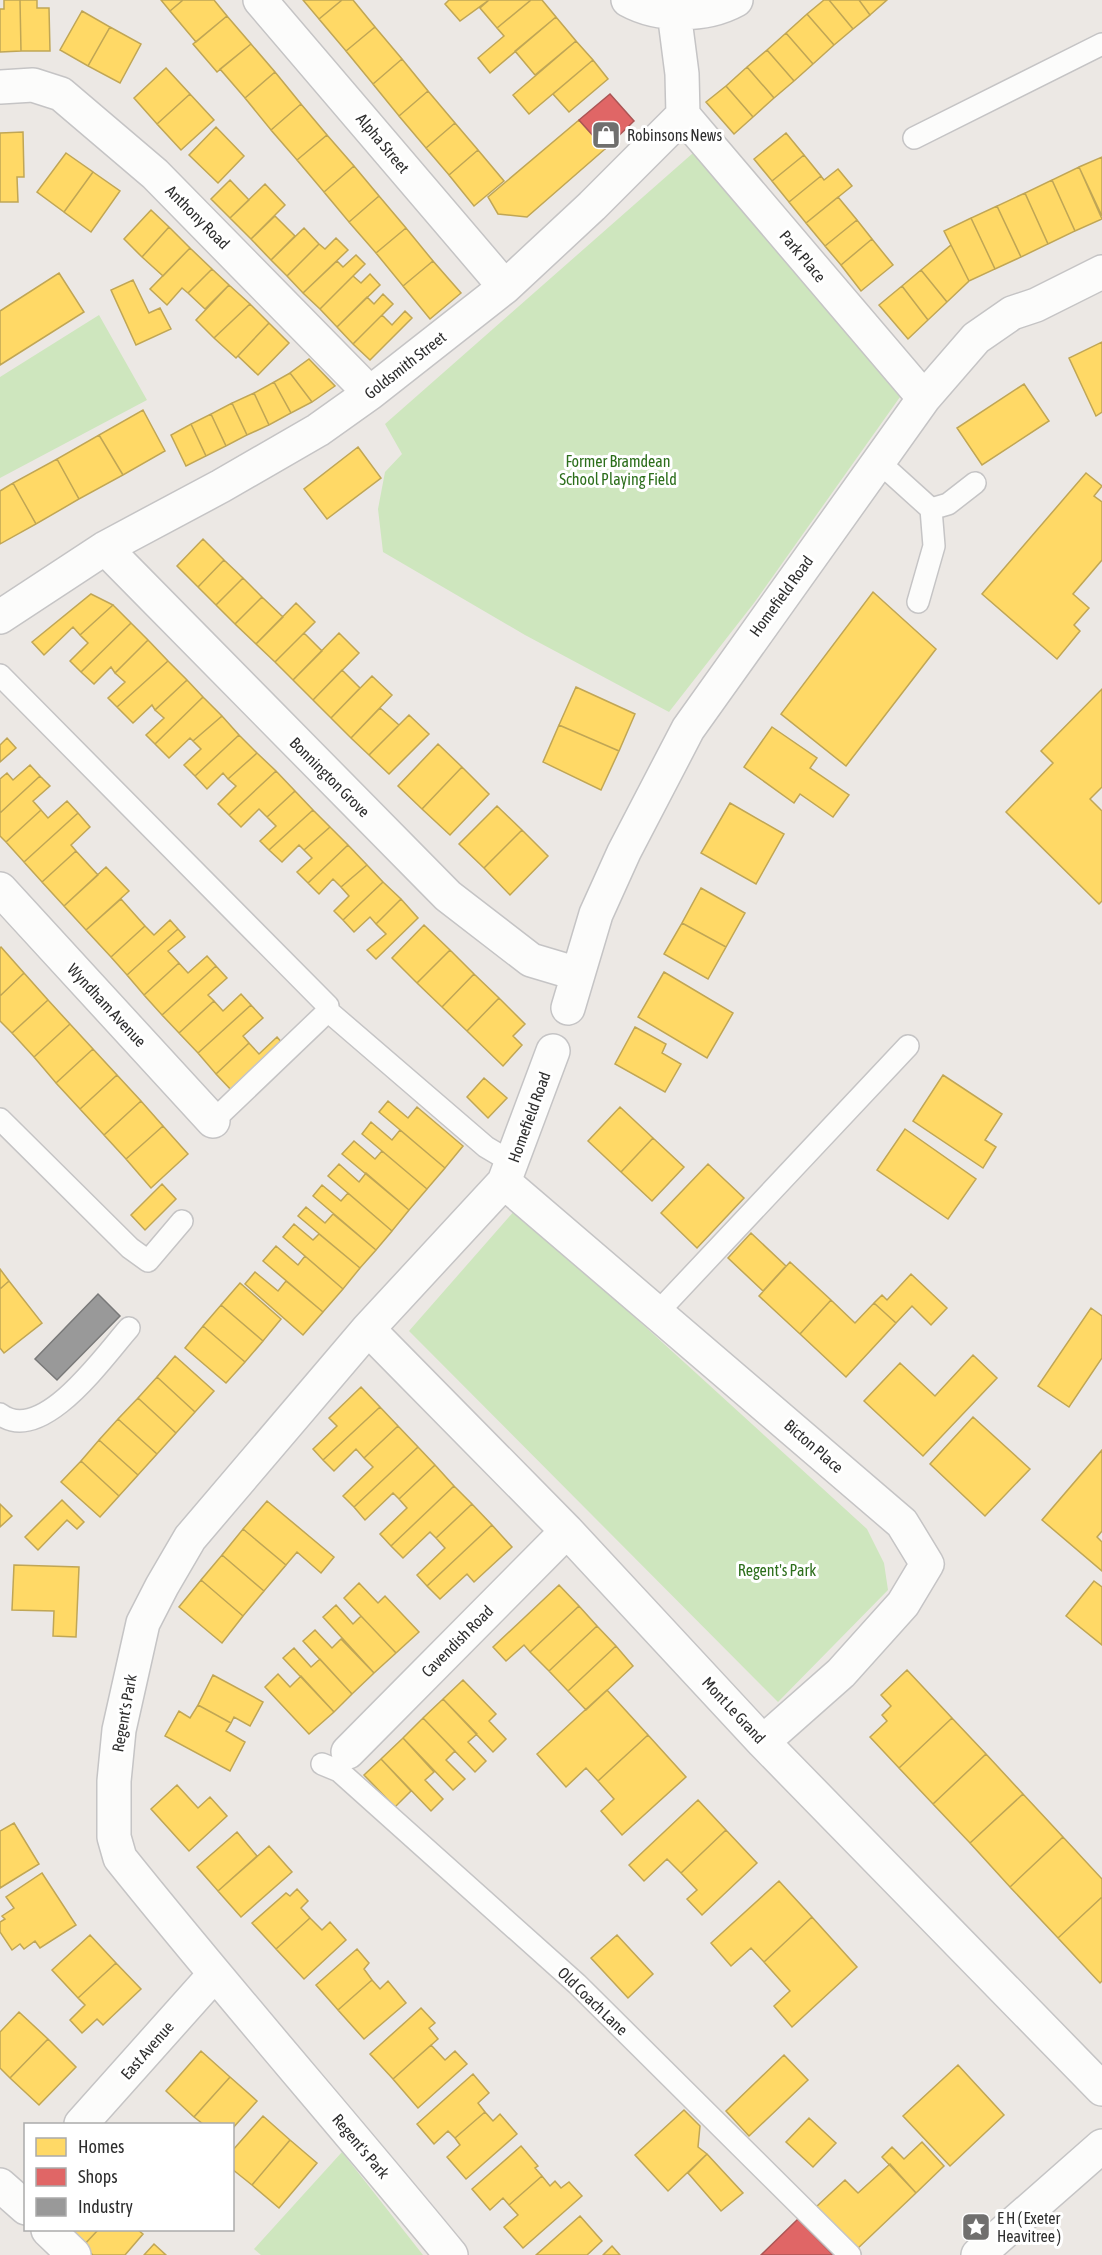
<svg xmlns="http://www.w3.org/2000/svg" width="1102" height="2255" font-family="'Asap Condensed',sans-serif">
<rect width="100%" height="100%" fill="#ece8e4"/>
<path fill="#cee6be" d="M693,153L900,397L754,603L669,712L525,635L383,552L378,509L385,472L402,454L385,424Z
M99,315L147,400L0,478V377Z
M516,1209L867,1529L884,1563L888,1590L778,1702L409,1331Z
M342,2152L423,2255H261L254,2249Z"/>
<path fill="#ffd966" stroke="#c0a655" stroke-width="1.5" d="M4,0H20L21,51L0,52V9H4Z
M20,0H37V8H49L50,51H21Z
M161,0H183L170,11Z
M183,0H214L227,16L196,42L170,11Z
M303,0H342L319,19Z
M342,0H353L375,27L346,51L319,19Z
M449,0H489L460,21L445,4Z
M489,0H531L497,28L480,8Z
M531,0H542L556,17L490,73L478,58L504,36L497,28Z
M824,0H829L853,29L834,45L807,14Z
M829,0H859L870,15L853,29Z
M859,0H887L870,15Z
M82,11L110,27L88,66L60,50Z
M807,14L834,45L813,64L786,33Z
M227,16L251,44L217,72L193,44Z
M556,17L576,41L535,75L515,51Z
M110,27L141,44L120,83L88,66Z
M375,27L402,59L373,84L346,51Z
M786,33L813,64L794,81L767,50Z
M576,41L593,60L529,114L513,95Z
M251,44L275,72L245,98L220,69Z
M767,50L794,81L774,98L747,67Z
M402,59L428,91L399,116L373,84Z
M593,60L608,79L569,112L553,94Z
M747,67L774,98L753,117L726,86Z
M166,68L190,94L157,124L134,98Z
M275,72L301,104L271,130L245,98Z
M726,86L753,117L734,134L706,102Z
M428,91L455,123L426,148L399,116Z
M190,94L214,120L181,150L157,124Z
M301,104L327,135L297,160L271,130Z
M579,120L605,149L527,217L498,214L488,197Z
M455,123L478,150L449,175L426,148Z
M216,127L244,156L218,183L189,155Z
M23,132L24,177H17L18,202H0V133Z
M786,133L804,155L772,181L754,159Z
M327,135L354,166L324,192L297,160Z
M478,150L504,181L474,206L449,175Z
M66,153L93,172L64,212L37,192Z
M804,155L821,176L789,202L772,181Z
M1102,157V216L1079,167Z
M354,166L379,196L349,222L324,192Z
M1079,167L1102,219L1075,231L1052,180Z
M838,169L852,186L806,223L789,202L821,176L824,180Z
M93,172L120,191L91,232L64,212Z
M230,180L249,200L230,218L211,199Z
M1052,180L1075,231L1048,244L1025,193Z
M265,184L285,205L251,239L230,218Z
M1025,193L1048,244L1021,257L997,206Z
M379,196L406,228L376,253L349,222Z
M838,197L857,220L825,246L806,223Z
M997,206L1021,257L995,269L971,218Z
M151,210L169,227L142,257L124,239Z
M275,216L295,236L271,260L251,239Z
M971,218L995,269L969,281L944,231Z
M857,220L872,239L841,265L825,246Z
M169,227L190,248L163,276L142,257Z
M304,228L319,244L287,276L271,260Z
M406,228L433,261L403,286L376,253Z
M336,238L348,250L303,293L287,276L319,244L325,249Z
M872,239L893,265L861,291L841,265Z
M951,245L969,281L947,302L921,270Z
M190,248L212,269L188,293L182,288L167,305L150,289Z
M356,255L365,264L320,309L303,293L337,261L343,267Z
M433,261L461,293L430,319L403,286Z
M212,269L229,285L205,309L188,293Z
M921,270L947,302L928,320L902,286Z
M59,273L84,312L0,365V311Z
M370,274L380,285L337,327L320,309L353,276L361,283Z
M133,280L149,313L160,308L171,329L136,345L111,290Z
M229,285L250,304L214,338L196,320Z
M902,286L928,320L908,339L879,305Z
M383,294L393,304L353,344L337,327L367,297L374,304Z
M250,304L269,323L236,358L214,338Z
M405,311L412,318L370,360L353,344L382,315L392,325Z
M269,323L289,343L258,375L238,356Z
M1102,342V412L1096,416L1069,358Z
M309,359L335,386L312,402L290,373Z
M290,373L312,402L291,413L274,382Z
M274,382L291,413L269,425L254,393Z
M1024,384L1049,421L982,465L957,428Z
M254,393L269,425L247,435L232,403Z
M232,403L247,435L226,446L211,414Z
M143,410L165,451L123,475L99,435Z
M211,414L226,446L206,456L191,424Z
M191,424L206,456L186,466L171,435Z
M99,435L123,475L79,499L57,459Z
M358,447L381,478L327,519L304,489Z
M57,459L79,499L36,524L13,483Z
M1086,473L1102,486L1094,496L1102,502V560L1073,594L1089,608L1074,625L1080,631L1057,659L982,594Z
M13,483L36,524L0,544V491Z
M203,539L224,560L198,587L177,566Z
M224,560L243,578L216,605L198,587Z
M243,578L262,597L235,624L216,605Z
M873,592L936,649L846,766L781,714Z
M91,594L113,605L80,635L73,627L44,655L32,642Z
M262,597L283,617L256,644L235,624Z
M296,603L315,622L275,662L256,644Z
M113,605L131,623L81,672L70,661L88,643L80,635Z
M131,623L148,640L115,673L111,667L94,684L81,672Z
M304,633L322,651L293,680L275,662Z
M339,633L359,653L313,700L293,680Z
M148,640L168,661L117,707L108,698L125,682L115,673Z
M168,661L187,680L155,710L152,705L133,723L117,707Z
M342,670L360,688L331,718L313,700Z
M372,676L392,695L351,738L331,718Z
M187,680L203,697L155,744L146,735L164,718L155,710Z
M576,687L635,714L619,751L559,725Z
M1102,689V787L1090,799L1102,811V901L1099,904L1006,812L1053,763L1041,751Z
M203,697L222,716L193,741L190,738L169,758L155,744Z
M380,708L399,725L369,755L351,738Z
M409,715L429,734L389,774L369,755Z
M222,716L239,735L195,776L184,765L201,749L193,741Z
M559,725L619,751L601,790L543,762Z
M772,727L817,758L810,768L849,795L833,817L800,794L794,803L744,767Z
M239,735L257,753L228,779L223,773L207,789L195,776Z
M7,738L16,748L0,762V745Z
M438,744L462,767L422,809L398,786Z
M257,753L276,771L229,815L218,804L236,786L228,779Z
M30,765L40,776L0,813V779L7,773L13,780Z
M462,767L489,794L450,835L422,809Z
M276,771L295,791L267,817L259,809L241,827L229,815Z
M40,776L50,786L33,801L41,810L6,842L0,836V813Z
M295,791L313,810L269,850L260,841L276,826L267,817Z
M67,801L78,813L24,862L6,842L41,810L48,818Z
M730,803L784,834L756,884L701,853Z
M497,806L522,830L484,868L459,844Z
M313,810L330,827L304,850L299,845L282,862L269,850Z
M78,813L90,827L71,845L76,851L42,882L24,862Z
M330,827L348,845L308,883L297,872L312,858L304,850Z
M522,830L548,856L510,895L484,868Z
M348,845L367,865L341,887L333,879L319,894L308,883Z
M76,851L98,875L64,906L42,882Z
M367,865L383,882L343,920L334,911L349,896L341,887Z
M106,867L129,891L86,930L64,906Z
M383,882L401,899L376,924L370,917L354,932L343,920Z
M701,888L745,913L726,947L682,923Z
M121,899L145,926L111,957L86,930Z
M401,899L418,918L376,959L367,950L386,934L376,924Z
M170,920L178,929L127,975L111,957L145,926L154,935Z
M682,923L726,947L708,979L664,954Z
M424,925L450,950L417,983L392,958Z
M178,929L185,937L168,951L179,963L144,995L127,975Z
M1,947L24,973L0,996V948Z
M450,950L474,974L442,1007L417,983Z
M207,956L216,966L162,1015L144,995L179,963L188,973Z
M216,966L227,978L208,995L214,1001L179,1033L162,1015Z
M664,972L733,1013L707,1058L638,1017Z
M24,973L48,1000L12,1033L0,1021V996Z
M474,974L499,998L467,1031L442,1007Z
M241,994L251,1005L198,1053L179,1033L214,1001L223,1011Z
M499,998L525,1024L513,1036L522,1045L503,1066L467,1031Z
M48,1000L70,1024L34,1057L12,1033Z
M251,1005L263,1018L243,1036L249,1043L216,1074L198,1053Z
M70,1024L93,1049L56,1083L34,1057Z
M635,1027L666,1044L662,1053L681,1064L665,1092L615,1064Z
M277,1037L284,1045L233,1092L216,1074L249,1043L259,1054Z
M93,1049L117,1075L80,1109L56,1083Z
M117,1075L141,1101L104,1135L80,1109Z
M943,1075L1002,1114L985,1140L996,1147L983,1168L913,1121Z
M484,1078L507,1098L488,1118L467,1097Z
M141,1101L163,1126L126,1159L104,1135Z
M388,1101L408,1118L417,1107L463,1146L445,1168L379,1112Z
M620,1107L653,1138L621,1172L588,1141Z
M371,1122L392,1140L400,1130L445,1168L427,1189L362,1134Z
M163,1126L188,1154L151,1188L126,1159Z
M905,1129L976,1179L948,1219L877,1170Z
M653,1138L684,1167L652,1201L621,1172Z
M354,1141L375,1159L382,1151L427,1189L409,1210L342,1154Z
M339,1164L359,1182L366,1173L409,1210L392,1231L328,1176Z
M708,1164L744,1198L697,1248L661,1213Z
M162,1184L176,1199L145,1230L131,1215Z
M322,1185L341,1201L348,1193L392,1231L376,1250L313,1196Z
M306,1207L325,1223L333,1214L376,1250L360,1268L298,1216Z
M294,1224L313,1240L319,1234L360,1268L343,1289L283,1237Z
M751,1233L786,1266L763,1291L728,1258Z
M276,1246L298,1265L305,1256L343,1289L323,1312L263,1261Z
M790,1262L831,1300L800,1334L759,1296Z
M0,1269L9,1281L0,1289Z
M255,1272L278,1291L286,1281L323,1312L303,1335L245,1284Z
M911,1274L947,1308L931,1325L912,1306L896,1323L874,1303L882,1295L887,1300Z
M9,1281L42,1323L4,1353L0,1348V1289Z
M240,1283L281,1319L263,1341L221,1305Z
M831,1300L855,1323L874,1303L896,1323L846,1377L800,1334Z
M221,1305L263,1341L245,1362L203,1326Z
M1091,1308L1102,1316V1358L1069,1407L1038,1386Z
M203,1326L245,1362L226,1383L185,1348Z
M973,1355L997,1378L923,1456L864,1401L900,1363L935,1396Z
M175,1356L214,1391L195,1412L157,1377Z
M157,1377L195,1412L176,1433L138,1398Z
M361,1387L380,1407L323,1460L313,1449L337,1426L329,1418Z
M138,1398L176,1433L157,1454L118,1419Z
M380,1407L398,1426L364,1458L356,1449L334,1471L323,1460Z
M973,1417L1030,1469L985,1516L930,1464Z
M118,1419L157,1454L138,1475L99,1440Z
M398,1426L418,1447L354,1507L343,1496L373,1467L364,1458Z
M99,1440L138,1475L119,1496L81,1461Z
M418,1447L435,1465L399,1499L393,1493L365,1520L354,1507Z
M1102,1450V1531L1097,1537L1102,1542V1571L1042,1520Z
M81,1461L119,1496L100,1517L61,1482Z
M435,1465L454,1486L391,1546L380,1534L407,1508L399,1499Z
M454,1486L472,1504L436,1538L430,1532L403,1558L391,1546Z
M62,1500L84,1522L77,1529L67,1520L38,1550L25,1537Z
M267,1501L334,1557L321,1573L297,1552L286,1565L243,1529Z
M0,1504L12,1516L0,1527Z
M472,1504L492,1525L427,1586L417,1575L445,1548L436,1538Z
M492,1525L512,1547L474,1582L467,1574L440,1599L427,1586Z
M243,1529L286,1565L264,1591L222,1555Z
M222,1555L264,1591L243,1616L201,1580Z
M14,1565L79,1567L76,1637L53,1636L54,1611L12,1610Z
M201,1580L243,1616L222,1643L179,1607Z
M1094,1581L1102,1587V1645L1066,1616Z
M359,1583L378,1603L385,1596L419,1632L396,1653L344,1598Z
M559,1585L579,1606L530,1652L524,1645L506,1661L493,1647Z
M336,1605L353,1624L361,1616L396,1653L374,1673L323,1617Z
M579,1606L597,1626L549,1671L530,1652Z
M597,1626L616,1646L568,1691L549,1671Z
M315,1630L332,1648L341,1639L374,1673L352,1694L303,1641Z
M616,1646L633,1666L586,1710L568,1691Z
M294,1648L311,1667L320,1659L352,1694L334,1712L283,1658Z
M907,1670L952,1718L899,1768L870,1737L887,1721L882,1715L891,1706L881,1695Z
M278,1674L290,1687L301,1676L334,1712L309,1734L265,1687Z
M213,1675L263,1702L250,1726L234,1717L231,1723L198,1705Z
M463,1680L496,1714L489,1721L506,1739L493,1752L443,1699Z
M607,1690L648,1735L598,1781L586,1768L566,1787L537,1754Z
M443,1699L477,1734L468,1742L486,1761L475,1772L423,1718Z
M198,1705L231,1723L226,1731L245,1742L230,1771L165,1736L179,1711L190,1718Z
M423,1718L455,1751L446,1760L465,1779L453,1790L403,1738Z
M952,1718L986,1754L933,1804L899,1768Z
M648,1735L686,1777L622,1835L601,1811L614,1799L598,1781Z
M403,1738L434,1772L425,1780L443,1799L431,1811L381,1759Z
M986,1754L1023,1794L970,1843L933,1804Z
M381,1759L411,1791L395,1807L364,1775Z
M177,1785L198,1808L210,1797L227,1816L189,1851L151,1809Z
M1023,1794L1063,1837L1010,1887L970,1843Z
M698,1800L726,1830L681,1873L667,1859L644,1881L629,1865Z
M14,1823L39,1864L0,1888V1831Z
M726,1830L757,1863L702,1915L687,1899L697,1890L681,1873Z
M237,1832L257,1856L218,1891L197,1867Z
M1063,1837L1102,1879V1897L1058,1938L1010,1887Z
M269,1846L292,1872L241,1917L218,1891Z
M42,1873L76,1925L40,1948L35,1941L24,1949L20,1944L12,1950L0,1932V1922L5,1919L2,1916L14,1908L6,1897Z
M779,1881L812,1917L764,1962L751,1948L731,1966L711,1943Z
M297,1889L308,1901L301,1908L310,1918L276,1949L252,1923L286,1893L290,1896Z
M1102,1897V1981L1100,1983L1058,1938Z
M812,1917L857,1967L792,2027L774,2006L790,1991L764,1962Z
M310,1918L322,1930L330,1922L346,1940L304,1979L276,1949Z
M90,1935L116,1963L78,1998L52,1970Z
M617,1935L653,1974L628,1998L591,1958Z
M357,1949L369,1963L364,1969L372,1980L338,2010L316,1985Z
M116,1963L141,1989L103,2025L97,2019L82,2033L70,2020L85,2005L78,1998Z
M372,1980L380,1989L388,1981L406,2003L364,2039L338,2010Z
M421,2008L435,2023L429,2028L438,2039L393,2079L370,2054Z
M19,2012L48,2039L10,2078L0,2068V2032Z
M48,2039L76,2067L39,2105L10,2078Z
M431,2045L445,2060L455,2051L467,2064L418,2108L393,2079Z
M201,2051L230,2077L194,2117L166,2091Z
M784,2055L808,2080L749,2136L726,2111Z
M958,2065L1004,2115L950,2166L903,2116Z
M473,2074L489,2093L478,2103L485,2112L455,2138L448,2131L434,2144L417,2124Z
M230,2077L257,2101L232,2129V2124H203L194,2117Z
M684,2110L700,2126L698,2147L707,2154L668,2191L635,2155Z
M485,2112L493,2121L500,2114L517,2134L466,2179L447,2157L460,2145L455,2138Z
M263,2116L290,2140L252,2185L232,2169V2151Z
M809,2118L836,2143L813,2167L786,2142Z
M290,2140L317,2163L279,2208L252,2185Z
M922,2142L944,2166L916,2193L882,2157L892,2147L904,2159Z
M521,2146L538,2166L535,2168L542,2176L509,2205L503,2198L490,2210L472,2189Z
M707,2154L743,2193L721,2211L688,2173Z
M890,2164L916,2193L856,2250L816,2207L845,2180L858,2193Z
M542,2176L550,2186L555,2181L561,2188L569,2182L582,2196L523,2248L504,2227L518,2215L509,2205Z
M580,2216L602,2241L587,2255H536Z
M65,2230H98L83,2246Z
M98,2230H138L143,2234L125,2255H93L83,2246Z
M154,2244L166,2255H144Z
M612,2246L620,2255H603Z"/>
<path fill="#e06666" stroke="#ab5555" stroke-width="1.5" d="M610,94L634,121L605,149L579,120Z
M798,2219L833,2255H761Z"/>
<path fill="#999" stroke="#797979" stroke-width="1.5" d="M98,1294L120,1316L57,1380L35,1359Z"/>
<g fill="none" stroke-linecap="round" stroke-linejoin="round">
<g stroke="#c5c4c5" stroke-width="24">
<path id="lane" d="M914,138L1102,44
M879,462L931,509L934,546L918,602
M931,509L948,504L975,483
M0,675L328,1006V1011L486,1147L513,1163
M0,1119L130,1248L148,1261L182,1221
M213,1121L328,1011
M658,1312L908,1046
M0,1414C42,1446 104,1356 129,1328
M322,1764L339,1771L577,1984L850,2255"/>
</g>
<g stroke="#c5c4c5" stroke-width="36">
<path id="street" d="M260,0L505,287
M628,0C659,17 705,17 736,0
M0,87L33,85L61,94L155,174L370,393
M683,115L924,398
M105,548L448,896L531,960L578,974
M0,617L105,548L221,486L318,430L370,393L505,287L592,206L683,115L682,74L674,12
M0,889L213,1121
M568,1008L596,914L624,852L688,729L924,398L976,338L1012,313L1036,305L1102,272
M504,1182L902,1523L927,1564L903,1604L841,1673L763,1742
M368,1329L567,1531L763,1742L1102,2089
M348,1752L567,1531
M81,2124L214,1975
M0,2185L26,2208
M48,2230L74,2255
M451,2255C342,2122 228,1993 120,1858L114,1837V1781L119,1730L143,1623L162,1586L190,1538L368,1329L504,1182L553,1051"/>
</g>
<g stroke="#c5c4c5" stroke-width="36">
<path id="secondary" d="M978,2255L1102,2146"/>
</g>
<use href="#lane" stroke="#fcfcfb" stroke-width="21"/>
<use href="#street" stroke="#fcfcfb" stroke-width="33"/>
<use href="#secondary" stroke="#fcfcfb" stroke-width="33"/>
</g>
<defs>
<g id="shop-square" transform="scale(1.5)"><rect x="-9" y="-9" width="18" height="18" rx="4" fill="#706f6e" stroke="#fff"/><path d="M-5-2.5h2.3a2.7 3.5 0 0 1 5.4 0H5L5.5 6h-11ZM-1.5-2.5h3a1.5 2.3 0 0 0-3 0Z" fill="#fff"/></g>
<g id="sight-square" transform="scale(1.5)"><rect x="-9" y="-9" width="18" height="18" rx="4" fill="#706f6e" stroke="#fff"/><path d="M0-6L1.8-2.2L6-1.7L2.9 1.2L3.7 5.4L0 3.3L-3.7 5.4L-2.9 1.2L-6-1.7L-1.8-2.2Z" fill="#fff"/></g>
</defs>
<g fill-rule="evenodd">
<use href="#shop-square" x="606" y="135"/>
<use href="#sight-square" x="976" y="2227"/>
</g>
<g text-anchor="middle" stroke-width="6" stroke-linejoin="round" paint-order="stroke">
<g font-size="16" fill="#2e2e2e" stroke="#fff" text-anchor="start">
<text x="627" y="141">Robinsons News</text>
<text x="997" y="2224">E H ( Exeter<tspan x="997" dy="18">Heavitree )</tspan></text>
</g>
<g font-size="16" fill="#2e2e2e" stroke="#fff">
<text transform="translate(383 143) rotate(50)" y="6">Alpha Street</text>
<text transform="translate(198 217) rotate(45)" y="6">Anthony Road</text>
<text transform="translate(803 256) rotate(50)" y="6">Park Place</text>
<text transform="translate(405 365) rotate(-38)" y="6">Goldsmith Street</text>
<text transform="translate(781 596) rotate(-54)" y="6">Homefield Road</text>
<text transform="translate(330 777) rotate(45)" y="6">Bonnington Grove</text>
<text transform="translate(107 1005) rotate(47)" y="6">Wyndham Avenue</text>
<text transform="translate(529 1117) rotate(-70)" y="6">Homefield Road</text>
<text transform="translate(814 1446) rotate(41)" y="6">Bicton Place</text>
<text transform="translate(457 1641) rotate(-45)" y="6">Cavendish Road</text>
<text transform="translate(734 1710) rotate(47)" y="6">Mont Le Grand</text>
<text transform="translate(124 1713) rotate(-80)" y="6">Regent's Park</text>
<text transform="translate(593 2001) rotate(44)" y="6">Old Coach Lane</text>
<text transform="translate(147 2050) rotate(-49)" y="6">East Avenue</text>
<text transform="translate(361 2146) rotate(50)" y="6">Regent's Park</text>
</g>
<g font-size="16" fill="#2c6e1b" stroke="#fff">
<text x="618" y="467">Former Bramdean<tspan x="618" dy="18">School Playing Field</tspan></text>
<text x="777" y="1576">Regent's Park</text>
</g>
</g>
<rect x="24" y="2123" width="210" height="108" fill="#ffffff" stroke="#ababab" stroke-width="1.5"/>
<rect x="36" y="2138" width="30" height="18" fill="#ffd966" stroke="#ababab" stroke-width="1.5"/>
<text x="78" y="2153" font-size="18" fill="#2e2e2e">Homes</text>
<rect x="36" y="2168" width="30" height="18" fill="#e06666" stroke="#ababab" stroke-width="1.5"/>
<text x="78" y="2183" font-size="18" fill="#2e2e2e">Shops</text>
<rect x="36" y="2198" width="30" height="18" fill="#999999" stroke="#ababab" stroke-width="1.5"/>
<text x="78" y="2213" font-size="18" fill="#2e2e2e">Industry</text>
</svg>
